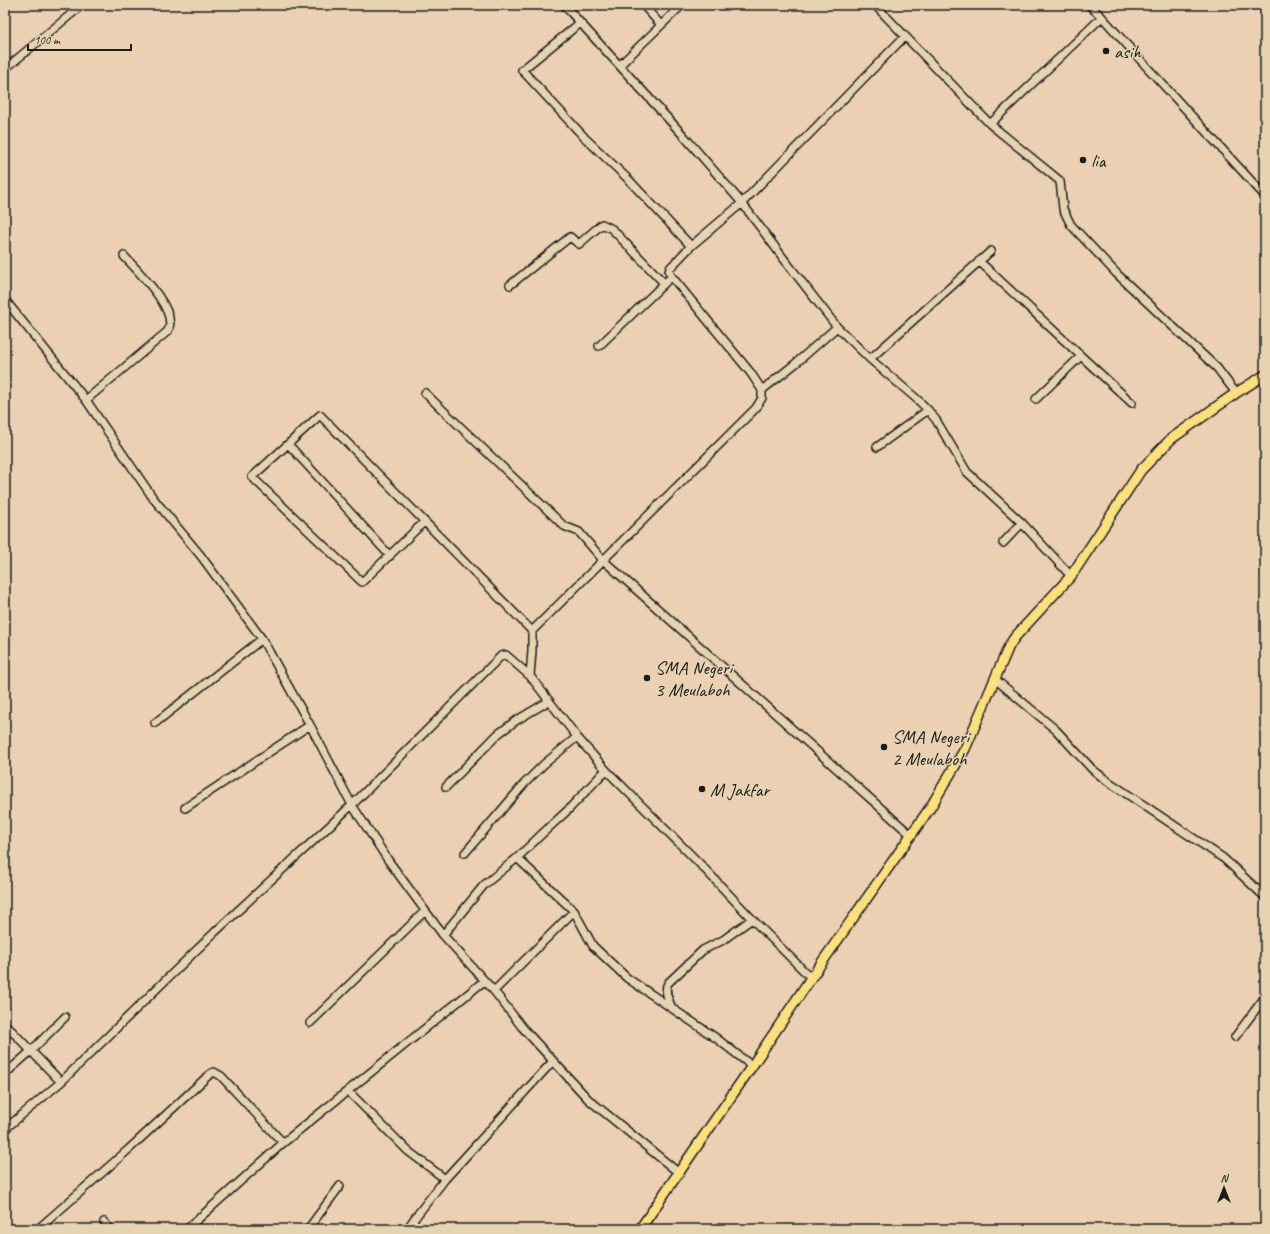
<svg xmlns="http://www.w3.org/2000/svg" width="1270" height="1234" font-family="Caveat,sans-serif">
<rect width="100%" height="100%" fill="#ebd0b3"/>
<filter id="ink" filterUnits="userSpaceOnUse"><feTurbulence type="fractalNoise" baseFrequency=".025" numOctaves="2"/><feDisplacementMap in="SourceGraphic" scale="8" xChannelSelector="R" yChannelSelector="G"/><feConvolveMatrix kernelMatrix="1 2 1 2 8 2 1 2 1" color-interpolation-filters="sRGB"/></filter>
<g filter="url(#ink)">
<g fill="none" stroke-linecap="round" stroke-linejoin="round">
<g stroke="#1c1c1c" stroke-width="10">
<path id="minor" d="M564,5L683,135L742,203L784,259L837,327L870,359L918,400L928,410L936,420L967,472L1022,523L1071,576
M643,5L661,25
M875,5L990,124L1060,181L1063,209L1071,225L1117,274L1217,368L1236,393
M1089,5L1102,17L1145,65L1265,196
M580,23L522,70L585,138L627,178L691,246
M620,65L682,5
M5,69L82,5
M990,124L1102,17
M979,261L1081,356L1132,403
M510,285L570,237L579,244L602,224L612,229L664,283
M5,300L86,400L153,498L201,556L262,639L310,725L352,805L388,860L443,935L494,991L522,1027L588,1099L679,1173
M599,346L668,280
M870,359L991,251
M762,390L750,372L672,277L669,272L670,268L691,246L742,203L905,36
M425,393L564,526L579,532L603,560L911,835
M1036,399L1081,356
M86,400L168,331C179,311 137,270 124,256
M288,444L390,556
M877,447L928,410
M424,522L362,582L252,477L320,415L532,631V651L530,676L577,737L606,770L699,863L752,919L811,978
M1003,543L1022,523
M532,631L756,408L762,398V390L795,364L837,327
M995,679L1056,730L1092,769L1106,780L1223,858L1232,866L1265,897
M155,723L262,639
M446,787L498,734L517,720L549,701
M185,808L310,725
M465,853L524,784L544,764L577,737
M517,858L574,911L593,946L627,978L716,1038L752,1066
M443,935L484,885L517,858L543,833L568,810L606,770
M494,991L574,911
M671,1006C668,999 664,990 668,983L703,950L723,940L752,919
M310,1023L425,911
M8,1027L61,1082
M1235,1037L1265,997
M5,1074L31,1051L65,1017
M348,1091L408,1151L445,1179
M5,1129L61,1082L215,932L352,805L501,656L506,655L530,676
M104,1222L110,1229
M38,1229L129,1149L210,1074L214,1072L221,1076L283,1143
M187,1229L283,1143L484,981
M308,1229L340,1186
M407,1229L414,1219L445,1179L553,1061"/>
</g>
<g stroke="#1c1c1c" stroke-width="12">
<path id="major" d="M640,1229L752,1066L811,978L930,808L965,749L1003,660L1009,646L1015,637L1071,576L1141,470L1171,439L1236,393L1265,375"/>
</g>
<use href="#minor" stroke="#e6d3b1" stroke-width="7"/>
<use href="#major" stroke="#fce080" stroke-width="9"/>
</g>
</g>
<g fill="#1c1c1c" stroke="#e6d3b1" stroke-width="1.5">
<circle cx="1106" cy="51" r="4"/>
<circle cx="1083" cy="160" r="4"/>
<circle cx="647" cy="678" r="4"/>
<circle cx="884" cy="747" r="4"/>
<circle cx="702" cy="789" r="4"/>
</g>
<g text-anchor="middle" stroke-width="3" stroke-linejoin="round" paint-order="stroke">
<g font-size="19" fill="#1c1c1c" stroke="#e6d3b1" text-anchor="start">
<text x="1114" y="58">asih</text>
<text x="1091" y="167">lia</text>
<text x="655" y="674">SMA Negeri<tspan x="655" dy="22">3 Meulaboh</tspan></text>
<text x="892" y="743">SMA Negeri<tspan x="892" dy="22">2 Meulaboh</tspan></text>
<text x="710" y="796">M Jakfar</text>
</g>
</g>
<rect width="1270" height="1234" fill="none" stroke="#e6d3b1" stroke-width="20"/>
<rect x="10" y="10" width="1250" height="1214" fill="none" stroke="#1c1c1c" stroke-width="1.5" filter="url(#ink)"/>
<g transform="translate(1224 1188)" stroke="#e6d3b1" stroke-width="3" paint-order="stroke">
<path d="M0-3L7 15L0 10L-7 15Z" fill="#1c1c1c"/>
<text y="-6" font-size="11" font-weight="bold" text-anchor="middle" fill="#1c1c1c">N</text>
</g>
<path d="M28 44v6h103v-6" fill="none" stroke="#1c1c1c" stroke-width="2"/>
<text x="34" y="44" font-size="12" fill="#1c1c1c" stroke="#e6d3b1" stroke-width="3" paint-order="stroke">100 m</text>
</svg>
